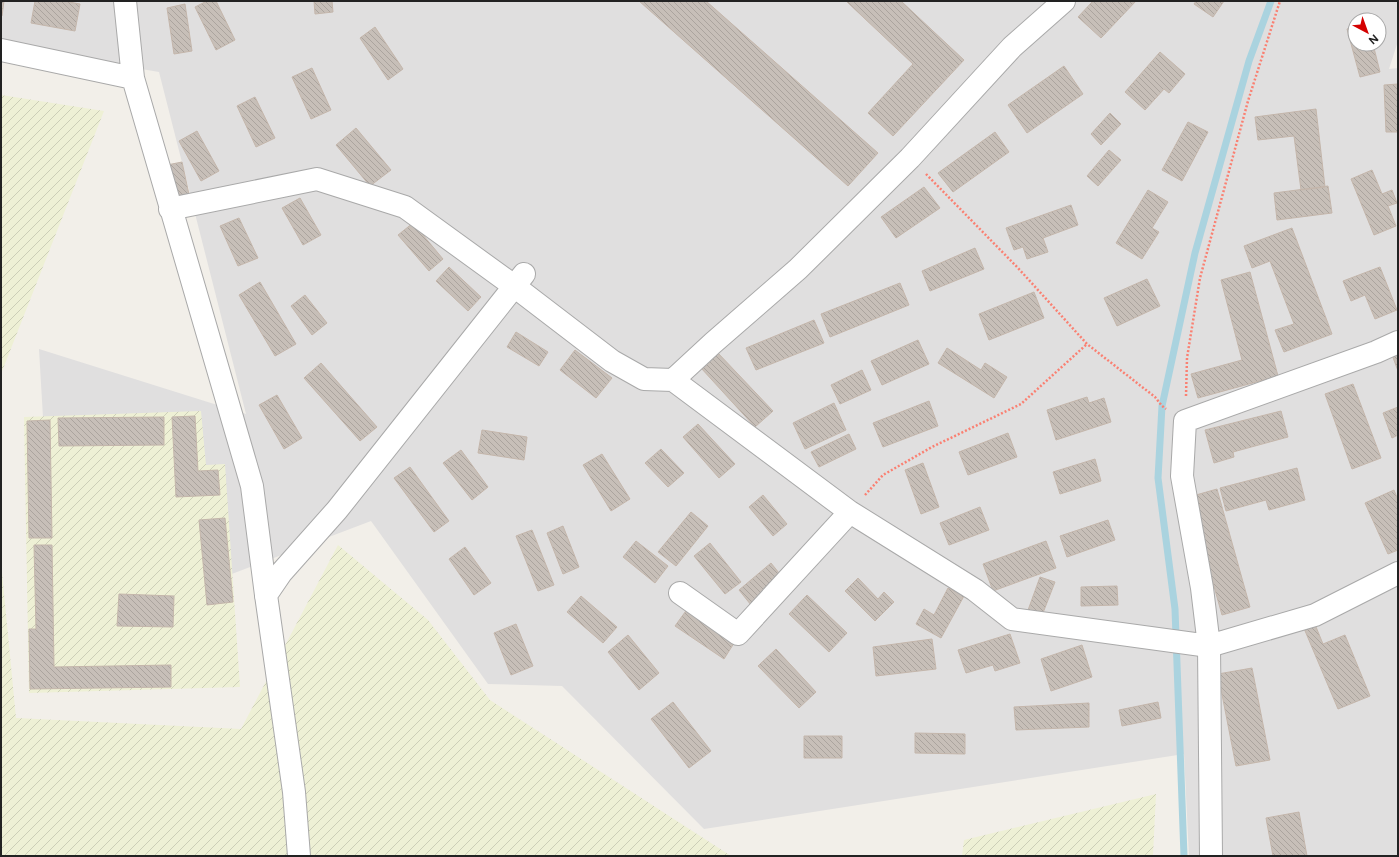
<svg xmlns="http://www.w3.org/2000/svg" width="1399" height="857" font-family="Figtree,sans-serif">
<defs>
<pattern id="farmland-furrows" width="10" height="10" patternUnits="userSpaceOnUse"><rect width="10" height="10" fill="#eef0d5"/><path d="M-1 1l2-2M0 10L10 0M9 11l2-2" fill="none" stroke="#ccceb7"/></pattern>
<pattern id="building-back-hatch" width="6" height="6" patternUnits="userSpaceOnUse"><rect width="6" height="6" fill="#c7bfb8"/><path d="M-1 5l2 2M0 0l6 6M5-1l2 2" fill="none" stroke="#aba49e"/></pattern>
</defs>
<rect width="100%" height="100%" fill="#f2efe9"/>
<path fill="#e0dfdf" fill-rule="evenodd" d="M1,1H1398V41L1389,69L1398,68V856H1189L1184,754L704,829L562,686L488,684L371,521L56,641L39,349L246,414L159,72L1,45ZM1355,20H1379V44H1355Z"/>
<path fill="url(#farmland-furrows)" d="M1,95L104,111L1,374Z
M201,411L206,465L225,464L240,687L29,693L24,417Z
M338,545L428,620L490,700L731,856H1V562L16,718L241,729Z
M1156,794L1153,856H962L964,840Z"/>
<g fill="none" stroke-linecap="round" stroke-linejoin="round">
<path stroke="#aad3df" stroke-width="7" d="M1184,856L1175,609L1158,478L1162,406L1195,253L1249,61L1271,1"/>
</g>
<path fill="url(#building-back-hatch)" stroke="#c4b6ab" d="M1,1H4L2,16H1Z
M35,1H64L80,4L75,31L31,23Z
M207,1H216L235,40L216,50L195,7Z
M314,1H332L333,12L315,14Z
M639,1H706L878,153L848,186Z
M846,1H901L964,60L893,136L868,113L913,64Z
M1093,1H1136L1101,38L1078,17Z
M1196,1H1224L1213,17L1194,4Z
M185,4L192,51L174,54L167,8Z
M375,27L403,69L388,80L360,38Z
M1355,27V44H1373L1380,72L1360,77L1347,29Z
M1160,52L1185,74L1169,93L1164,89L1145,110L1125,92Z
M1064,66L1083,94L1027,133L1008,105Z
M312,68L331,110L311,119L292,77Z
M1398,84V132H1386L1384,85Z
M255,97L275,138L256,147L237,106Z
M1316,109L1325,187L1301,190L1294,136L1258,140L1255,117Z
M1110,113L1121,124L1101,145L1091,134Z
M1188,122L1208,132L1182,181L1162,170Z
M356,128L391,170L370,186L336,145Z
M197,131L219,171L201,181L179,141Z
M995,132L1009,152L953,192L938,173Z
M1109,150L1121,160L1098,186L1087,176Z
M182,162L190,199L175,202L167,165Z
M1372,170L1382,194L1392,190L1397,203L1388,206L1396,226L1374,235L1351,179Z
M1328,186L1332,213L1277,220L1274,193Z
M924,187L940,208L896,238L881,217Z
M1148,190L1168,202L1152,228L1159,232L1142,259L1116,243Z
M300,198L321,235L303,245L282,208Z
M1071,205L1078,225L1043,238L1048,252L1027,259L1023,247L1014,250L1006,228Z
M239,218L258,258L238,266L220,226Z
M413,223L443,259L429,271L398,235Z
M1292,228L1332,334L1284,352L1275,330L1294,324L1270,261L1252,268L1244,246Z
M975,248L984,269L930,291L922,271Z
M449,267L481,297L468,311L436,281Z
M1380,267L1397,310L1375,319L1365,295L1351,301L1343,281Z
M1250,272L1278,376L1198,398L1191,374L1242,360L1221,280Z
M1147,279L1160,306L1117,326L1104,298Z
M260,282L296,344L275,356L239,295Z
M900,283L909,305L830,337L821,314Z
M1034,292L1044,318L989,340L979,314Z
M305,295L327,323L312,335L291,306Z
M814,320L824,343L756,370L746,348Z
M516,332L548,352L539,366L507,347Z
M918,340L929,364L882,385L871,361Z
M947,348L981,370L985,363L1007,377L994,398L938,363Z
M1398,349V371L1391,352Z
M575,350L612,378L596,398L560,370Z
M718,353L773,411L755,427L701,368Z
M321,363L377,427L360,441L304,378Z
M862,370L871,390L840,404L831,385Z
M1353,384L1381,458L1352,469L1325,394Z
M277,395L302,438L284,449L259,405Z
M1087,397L1089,403L1104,398L1111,422L1056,440L1047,410Z
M929,401L938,426L883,447L873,423Z
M834,403L846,430L805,449L793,423Z
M1398,407V435L1392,438L1383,413Z
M1281,411L1288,437L1233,452L1234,457L1214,463L1205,430Z
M195,416L198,471L218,470L220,495L176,497L172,417Z
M164,417V445L59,446L58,418Z
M50,420L52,538H29L27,421Z
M698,424L735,464L719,478L683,437Z
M482,430L527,437L524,460L478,453Z
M1008,433L1017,457L968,475L959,452Z
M849,434L856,449L819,467L811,452Z
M661,449L684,473L668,487L645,463Z
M461,450L488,487L472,500L443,463Z
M602,454L630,499L611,511L583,465Z
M1095,459L1101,481L1060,494L1053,472Z
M923,463L939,507L921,514L905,470Z
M410,467L449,521L434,532L394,478Z
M1297,468L1305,500L1269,510L1266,500L1226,511L1220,488Z
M1217,489L1250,607L1222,615L1189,497Z
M1394,490L1398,500V550L1388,554L1365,503Z
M763,495L787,524L773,536L749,507Z
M980,507L989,530L949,545L940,523Z
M691,512L708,526L676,566L658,552Z
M225,518L233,602L207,605L199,520Z
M1108,520L1115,540L1067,557L1060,536Z
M563,526L579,567L563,574L547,533Z
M532,530L554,585L538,591L516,536Z
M636,541L668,566L655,583L623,557Z
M1046,541L1056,568L993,591L983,564Z
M710,543L741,582L725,594L694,556Z
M34,545H52L54,667L171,665V687L30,689L29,629H36Z
M465,547L491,583L474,595L449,559Z
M771,563L783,578L751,605L739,590Z
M1040,577L1055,582L1041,618L1027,613Z
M858,578L878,599L884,592L894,602L875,621L845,591Z
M1117,586L1118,605L1081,606V587Z
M948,588L964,596L941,638L916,624L924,609L934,615Z
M119,594L174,596L173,627L117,626Z
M807,595L847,633L829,652L789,614Z
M581,596L617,627L603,643L567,612Z
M688,608L736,640L724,659L675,626Z
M1314,622L1323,644L1345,635L1370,696L1338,709L1303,626Z
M516,624L533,666L511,675L494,633Z
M1010,634L1020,663L995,671L993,665L966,673L958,650Z
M628,635L659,673L639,690L608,652Z
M932,639L936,669L876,676L873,647Z
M1082,645L1092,677L1051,691L1041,659Z
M776,649L816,692L799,708L758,666Z
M1252,668L1270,760L1236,766L1218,674Z
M673,702L711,751L689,768L651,719Z
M1158,702L1161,718L1122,726L1119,710Z
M1089,703V727L1016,730L1014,707Z
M915,733L965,734V754L915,753Z
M804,736H842V758H804Z
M1299,812L1307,856H1273L1266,818Z"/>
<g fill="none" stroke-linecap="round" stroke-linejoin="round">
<g stroke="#a9a9a9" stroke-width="24">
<path id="minor" d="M125,1L133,78L252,486L266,595
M1,50L133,78
M170,209L317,179L405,207L514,286L612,361L644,379L673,380L713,343L798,269L910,158L1012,47L1064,1
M673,380L850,512L975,590L1012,619L1209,646L1315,615L1398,573
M680,593L738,634L850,512
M1209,646L1202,588L1182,476L1185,421L1376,352L1398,342"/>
</g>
<g stroke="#a9a9a9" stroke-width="24">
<path id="tertiary" d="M1209,646L1211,856
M299,856L294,792L266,595L281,573L337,510L524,274"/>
</g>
<path stroke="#fa8072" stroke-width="2.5" stroke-dasharray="2 2" stroke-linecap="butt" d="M926,174L1018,268L1087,344L1155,397L1162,406L1166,409
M1186,396L1187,358L1200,278L1248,101L1280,1
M865,495L883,475L932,447L1021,404L1087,344"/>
<use href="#minor" stroke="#fff" stroke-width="22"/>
<use href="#tertiary" stroke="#fff" stroke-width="22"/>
</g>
<rect width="1399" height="857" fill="none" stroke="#222222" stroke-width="4"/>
<g transform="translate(1367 32) rotate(139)"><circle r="19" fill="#ffffff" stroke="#a7a7a7"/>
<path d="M0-3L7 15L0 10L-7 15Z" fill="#d40000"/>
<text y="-6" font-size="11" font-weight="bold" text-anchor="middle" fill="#222222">N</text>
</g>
</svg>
